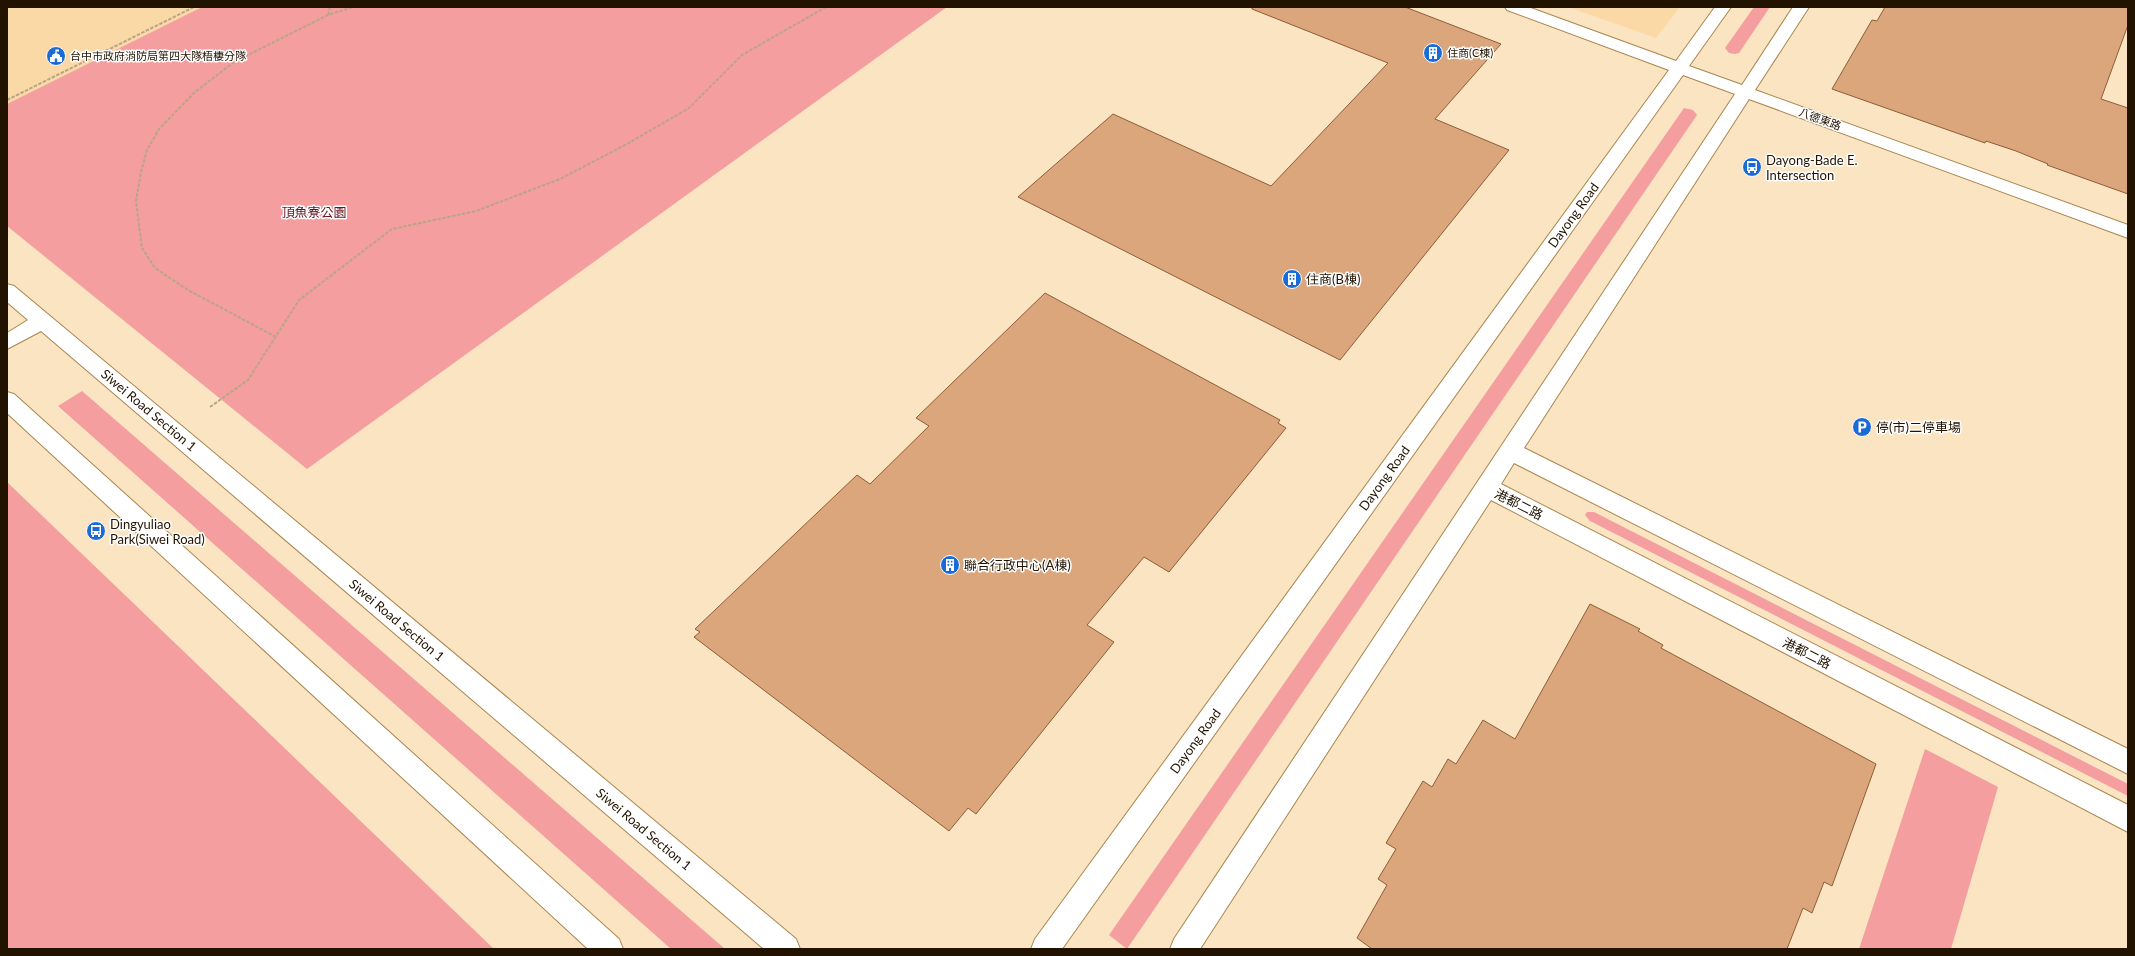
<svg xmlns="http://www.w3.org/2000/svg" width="2135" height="956" font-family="Lato,'Noto Sans TC',sans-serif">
<rect width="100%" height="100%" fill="#fbe4c2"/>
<path fill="#fbd9a6" d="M7,7H202L7,104Z
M1568,7H1680L1656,38Z"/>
<path fill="#f59ea0" d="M202,7H947L307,469L7,226V104Z
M1754,7H1770L1739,53L1735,54L1729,53L1725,48Z
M1684,108L1693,110L1697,115L1127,949L1109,935Z
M82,391L725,949H671L58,406Z
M7,482L494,949H7Z
M1587,512H1594L2128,784V796L1590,521L1585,515Z
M1925,749L1998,787L1951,949H1859Z"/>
<path fill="#dca67d" stroke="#8f5d36" d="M1252,7H1405L1501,44L1435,119L1509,150L1340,360L1018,197L1113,114L1271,186L1388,63L1252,9Z
M1885,7H2128V25L2101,99L2128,108V194L2047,165L2048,164L2016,151L1986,141L1985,143L1832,89L1872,20L1877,21Z
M1045,293L1280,420L1278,423L1286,428L1169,572L1144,557L1087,625L1114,642L976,814L968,808L949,831L694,637L700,632L695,629L857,475L870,484L929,426L916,418Z
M1590,604L1640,629L1638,631L1663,645L1661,648L1876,764L1832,886L1824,882L1812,913L1803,908L1787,949H1372L1357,938L1387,885L1378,879L1396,849L1386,843L1423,781L1432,787L1448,759L1456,764L1483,720L1515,739Z"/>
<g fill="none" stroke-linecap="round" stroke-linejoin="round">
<g stroke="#a9864e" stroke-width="2">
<path id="minor" d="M1505,7H1528L1676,61L1715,7H1731L1689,66L1742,85L1793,7H1809L1755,90L2128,225V238L1749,99L1524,448L2128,749V774L1514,463L1501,484L2128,805V832L1491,500L1200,949H1170L1174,939L1735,94L1683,75L1062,949H1031L1035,939L1669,70L1507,10Z
M7,284L14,286L50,316L796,939L800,949H764L41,331L7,349V333L28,320L7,302Z
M7,392L14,394L619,939L623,949H588L7,413Z"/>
</g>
<path stroke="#b9a487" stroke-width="2" stroke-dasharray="3.5 1.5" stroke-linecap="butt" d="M328,15L330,7
M7,100L194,7
M276,337L188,290L155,268L142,248L136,201L141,172L147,150L159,129L195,92L234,62L328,15L353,7
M210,407L248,380L299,300L392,229L476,211L560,179L627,144L689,108L742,55L826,7"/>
<use href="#minor" fill="#fff" fill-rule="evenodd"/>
</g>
<defs>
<g id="building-disc" transform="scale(1)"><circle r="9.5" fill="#1a6bd5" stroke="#fff"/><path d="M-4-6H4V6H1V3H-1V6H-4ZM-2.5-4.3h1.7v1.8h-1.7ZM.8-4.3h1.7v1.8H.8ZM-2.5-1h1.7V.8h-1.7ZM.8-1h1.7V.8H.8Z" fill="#fff"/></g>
<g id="civic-disc" transform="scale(1)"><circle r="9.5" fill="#1a6bd5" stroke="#fff"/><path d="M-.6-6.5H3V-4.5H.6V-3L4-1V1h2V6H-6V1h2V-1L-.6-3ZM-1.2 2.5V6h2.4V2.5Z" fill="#fff"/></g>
<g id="bus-disc" transform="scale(1)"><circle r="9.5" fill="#1a6bd5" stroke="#fff"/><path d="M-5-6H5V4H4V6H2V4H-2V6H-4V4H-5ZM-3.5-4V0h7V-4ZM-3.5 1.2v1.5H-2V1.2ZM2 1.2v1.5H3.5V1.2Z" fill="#fff"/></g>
<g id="parking-disc" transform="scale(1)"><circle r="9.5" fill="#1a6bd5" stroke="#fff"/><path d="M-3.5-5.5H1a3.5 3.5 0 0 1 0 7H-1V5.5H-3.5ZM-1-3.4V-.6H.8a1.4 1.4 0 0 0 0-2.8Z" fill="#fff"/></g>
</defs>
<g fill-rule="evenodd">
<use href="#building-disc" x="1433" y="53"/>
<use href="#civic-disc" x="56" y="56"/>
<use href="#bus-disc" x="1752" y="167"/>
<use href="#building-disc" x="1292" y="279"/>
<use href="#parking-disc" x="1862" y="427"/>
<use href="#bus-disc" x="96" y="531"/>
<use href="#building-disc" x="950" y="565"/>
</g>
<g text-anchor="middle" stroke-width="3" stroke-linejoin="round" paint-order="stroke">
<g font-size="11" fill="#211300" stroke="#fff" text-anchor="start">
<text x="1447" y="57">住商(C棟)</text>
<text x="70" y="60">台中市政府消防局第四大隊梧棲分隊</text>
</g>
<g font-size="11" fill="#211300" stroke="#fff">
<text transform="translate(1820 119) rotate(20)" y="4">八德東路</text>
</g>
<g font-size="13" fill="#211300" stroke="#fff" text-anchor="start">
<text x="1766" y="165">Dayong-Bade E.<tspan x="1766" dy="15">Intersection</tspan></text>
<text x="1306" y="284">住商(B棟)</text>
<text x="1876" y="432">停(市)二停車場</text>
<text x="110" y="529">Dingyuliao<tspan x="110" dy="15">Park(Siwei Road)</tspan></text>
<text x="964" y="570">聯合行政中心(A棟)</text>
</g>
<g font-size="13" fill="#631520" stroke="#fff">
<text x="314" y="217">頂魚寮公園</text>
</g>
<g font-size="13" fill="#211300" stroke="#fff">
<text transform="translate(1573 215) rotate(-54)" y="5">Dayong Road</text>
<text transform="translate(149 410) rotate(40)" y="5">Siwei Road Section 1</text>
<text transform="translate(1384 478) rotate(-54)" y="5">Dayong Road</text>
<text transform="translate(1519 504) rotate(27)" y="5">港都二路</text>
<text transform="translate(397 620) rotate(40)" y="5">Siwei Road Section 1</text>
<text transform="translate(1807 653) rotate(27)" y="5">港都二路</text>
<text transform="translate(1195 741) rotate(-54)" y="5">Dayong Road</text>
<text transform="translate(644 829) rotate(40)" y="5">Siwei Road Section 1</text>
</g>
</g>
<rect width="2135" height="956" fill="none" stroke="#211300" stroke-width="16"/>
</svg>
